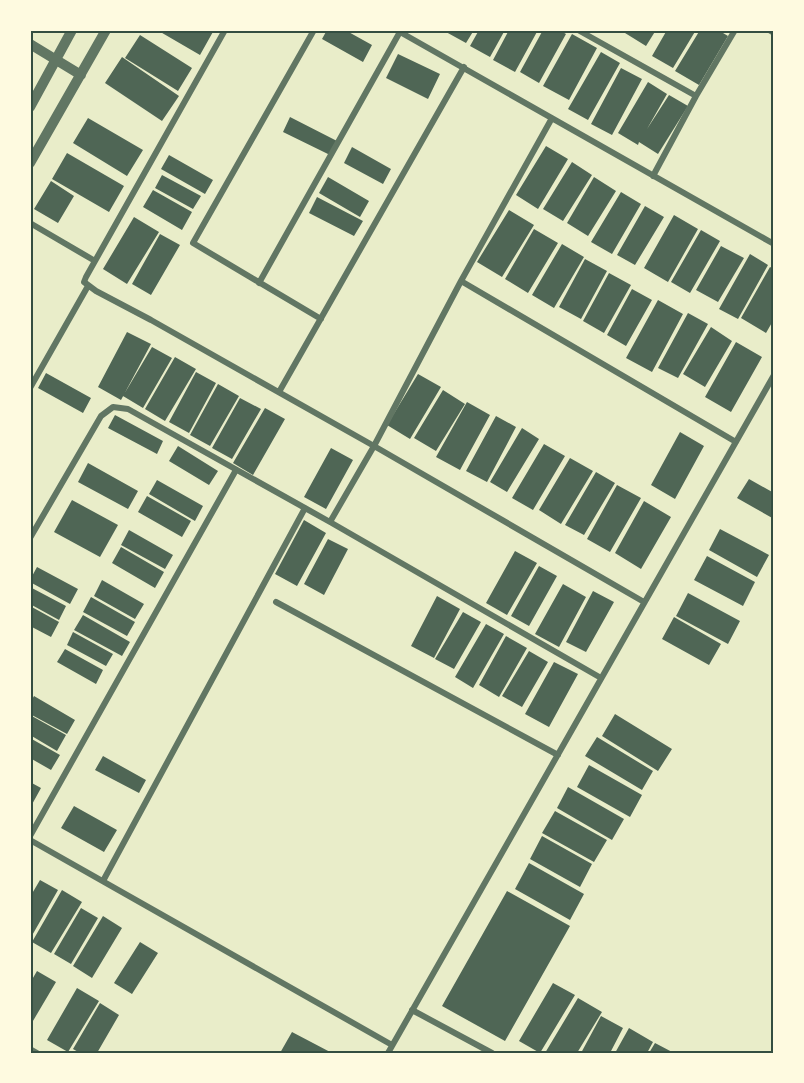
<svg xmlns="http://www.w3.org/2000/svg" width="804" height="1083" font-family="Commissioner,sans-serif">
<rect width="100%" height="100%" fill="#e9edc9"/>
<path fill="#4f6655" d="M157,30H214L200,55Z
M327,30H345L372,45L363,62L322,39Z
M447,30H474L466,43L446,32Z
M479,30H505L490,57L470,46Z
M509,30H538L515,72L493,60Z
M543,30H559L566,34L539,83L520,72Z
M627,30H656L646,46L625,33Z
M667,30H696L673,68L652,56Z
M700,30H718L728,36L699,85L675,71Z
M572,34L597,48L569,100L543,86Z
M140,35L192,68L178,91L125,58Z
M601,52L620,63L588,120L568,109Z
M398,54L440,74L428,99L386,78Z
M122,57L179,96L162,121L105,83Z
M621,68L642,79L612,135L591,124Z
M648,82L667,94L647,129L669,95L688,106L658,154L639,142L638,145L618,133Z
M290,117L337,141L330,155L283,132Z
M88,118L143,150L127,176L73,143Z
M546,146L568,159L538,209L516,195Z
M352,147L391,169L383,184L344,163Z
M67,153L124,186L109,212L52,179Z
M169,155L213,180L205,194L161,169Z
M572,162L592,175L563,221L543,209Z
M162,175L201,196L193,209L155,188Z
M328,177L369,201L360,217L319,193Z
M594,177L616,191L588,236L567,223Z
M51,181L74,196L58,223L34,209Z
M153,190L192,212L182,230L143,207Z
M621,192L641,204L612,254L591,242Z
M317,197L363,221L354,236L309,213Z
M645,206L664,217L635,265L617,255Z
M509,210L534,225L502,277L477,262Z
M674,215L698,229L668,282L644,268Z
M134,217L159,232L127,284L103,269Z
M534,229L558,243L528,293L505,279Z
M701,230L720,241L690,293L671,282Z
M160,234L180,245L151,295L132,284Z
M562,244L584,257L554,308L532,295Z
M721,246L744,258L718,302L696,290Z
M750,254L768,265L738,319L719,309Z
M585,259L607,271L581,319L559,307Z
M770,267L774,269V319L766,333L741,318Z
M609,273L631,285L604,333L583,321Z
M632,289L652,300L626,346L607,335Z
M658,300L683,314L652,372L626,358Z
M688,313L708,324L678,378L658,368Z
M711,327L732,341L705,387L683,374Z
M127,332L151,344L121,400L98,387Z
M736,342L762,357L731,412L705,397Z
M152,347L172,358L143,408L123,396Z
M175,357L196,369L165,421L145,409Z
M196,372L216,383L189,433L169,422Z
M46,373L91,398L83,413L38,388Z
M418,374L441,387L410,439L387,425Z
M218,384L239,396L210,446L190,435Z
M443,390L465,404L436,451L414,438Z
M240,398L261,409L232,459L212,448Z
M467,402L490,415L460,470L436,457Z
M265,408L285,419L253,475L233,463Z
M115,415L163,441L157,454L108,428Z
M496,416L516,427L487,482L466,471Z
M522,428L539,439L507,492L490,482Z
M680,432L704,446L675,499L651,485Z
M544,444L565,456L533,510L512,498Z
M178,446L218,471L209,485L169,461Z
M331,448L353,460L326,509L304,497Z
M570,458L593,471L561,524L539,510Z
M88,463L138,491L128,509L78,482Z
M596,472L615,483L584,535L565,525Z
M749,479L774,493V519L737,498Z
M157,480L203,506L195,521L149,494Z
M617,485L641,498L610,552L587,539Z
M147,496L191,521L182,537L138,512Z
M72,500L118,525L100,557L54,532Z
M644,501L671,517L641,569L615,553Z
M304,520L326,533L297,586L275,574Z
M720,529L769,555L757,577L709,550Z
M129,530L173,555L165,569L121,545Z
M328,539L348,549L324,595L304,584Z
M121,547L164,572L155,588L112,563Z
M515,551L537,563L507,615L486,603Z
M707,556L755,582L743,606L694,580Z
M539,566L557,576L529,626L511,616Z
M37,567L78,589L70,604L30,582V580Z
M102,580L144,604L135,619L94,596Z
M563,584L586,597L559,647L535,634Z
M30,587L66,606L59,620L30,604Z
M593,591L614,602L586,652L566,642Z
M688,593L740,621L728,644L676,616Z
M437,596L460,609L434,658L411,646Z
M91,597L135,622L127,636L83,612Z
M30,606L59,622L51,637L30,626Z
M463,612L481,622L454,669L435,659Z
M83,615L130,642L122,656L74,630Z
M674,617L721,644L709,665L662,639Z
M486,624L504,634L473,688L455,677Z
M73,632L113,654L106,666L67,645Z
M506,636L527,648L499,697L479,685Z
M65,649L103,670L96,684L57,662Z
M529,651L548,662L522,707L502,696Z
M554,662L578,674L549,727L525,714Z
M34,696L75,720L67,734L30,714V703Z
M615,714L672,749L658,771L602,736Z
M30,715L66,735L57,751L30,735Z
M597,737L653,771L642,790L585,756Z
M30,738L60,755L51,770L30,758Z
M103,756L146,780L139,793L95,770Z
M589,765L642,795L630,817L577,787Z
M30,782L41,788L30,808Z
M568,787L624,819L612,840L557,808Z
M74,806L117,830L104,852L61,828Z
M555,811L607,840L594,862L542,833Z
M542,836L592,864L580,887L530,859Z
M529,863L584,894L570,920L515,889Z
M40,880L58,890L30,939V897Z
M62,890L82,902L51,953L32,942Z
M507,891L570,926L505,1041L442,1006Z
M81,908L98,918L71,964L54,954Z
M103,916L122,928L92,978L73,966Z
M140,942L158,953L132,994L114,983Z
M37,971L56,982L30,1026V983Z
M553,983L575,995L540,1053L519,1041Z
M77,988L99,1001L68,1052L47,1040Z
M578,998L602,1012L577,1053H545Z
M100,1003L119,1015L97,1053H80L73,1049Z
M601,1016L623,1028L610,1053H581Z
M629,1028L653,1042L647,1053H615Z
M292,1032L332,1053H280Z
M655,1043L674,1053H649Z"/>
<g fill="none" stroke-linecap="round" stroke-linejoin="round">
<path stroke="#617663" stroke-width="6" d="M225,30L86,277L84,282L96,291L151,320L374,446L644,602
M314,30L193,243L321,319
M578,30L696,96L653,176
M769,30L774,33
M400,32L774,244
M696,96L735,30
M30,223L95,261
M461,281L736,442
M259,283L401,30
M30,388L88,286
M279,392L464,67
M330,522L374,446L461,281L552,118
M30,538L101,416L113,407L128,409L330,522L601,678
M276,602L558,755
M30,836L236,470
M30,840L392,1045
M103,881L305,508
M412,1010L492,1053
M30,1049L37,1053
M388,1053L774,375"/>
<path stroke="#617663" stroke-width="10" d="M30,44L81,75
M30,107L72,30
M30,163L106,30"/>
</g>
<rect width="804" height="1083" fill="none" stroke="#fefae0" stroke-width="63"/>
<rect x="32" y="32" width="740" height="1020" fill="none" stroke="#344e41" stroke-width="2"/>
</svg>
